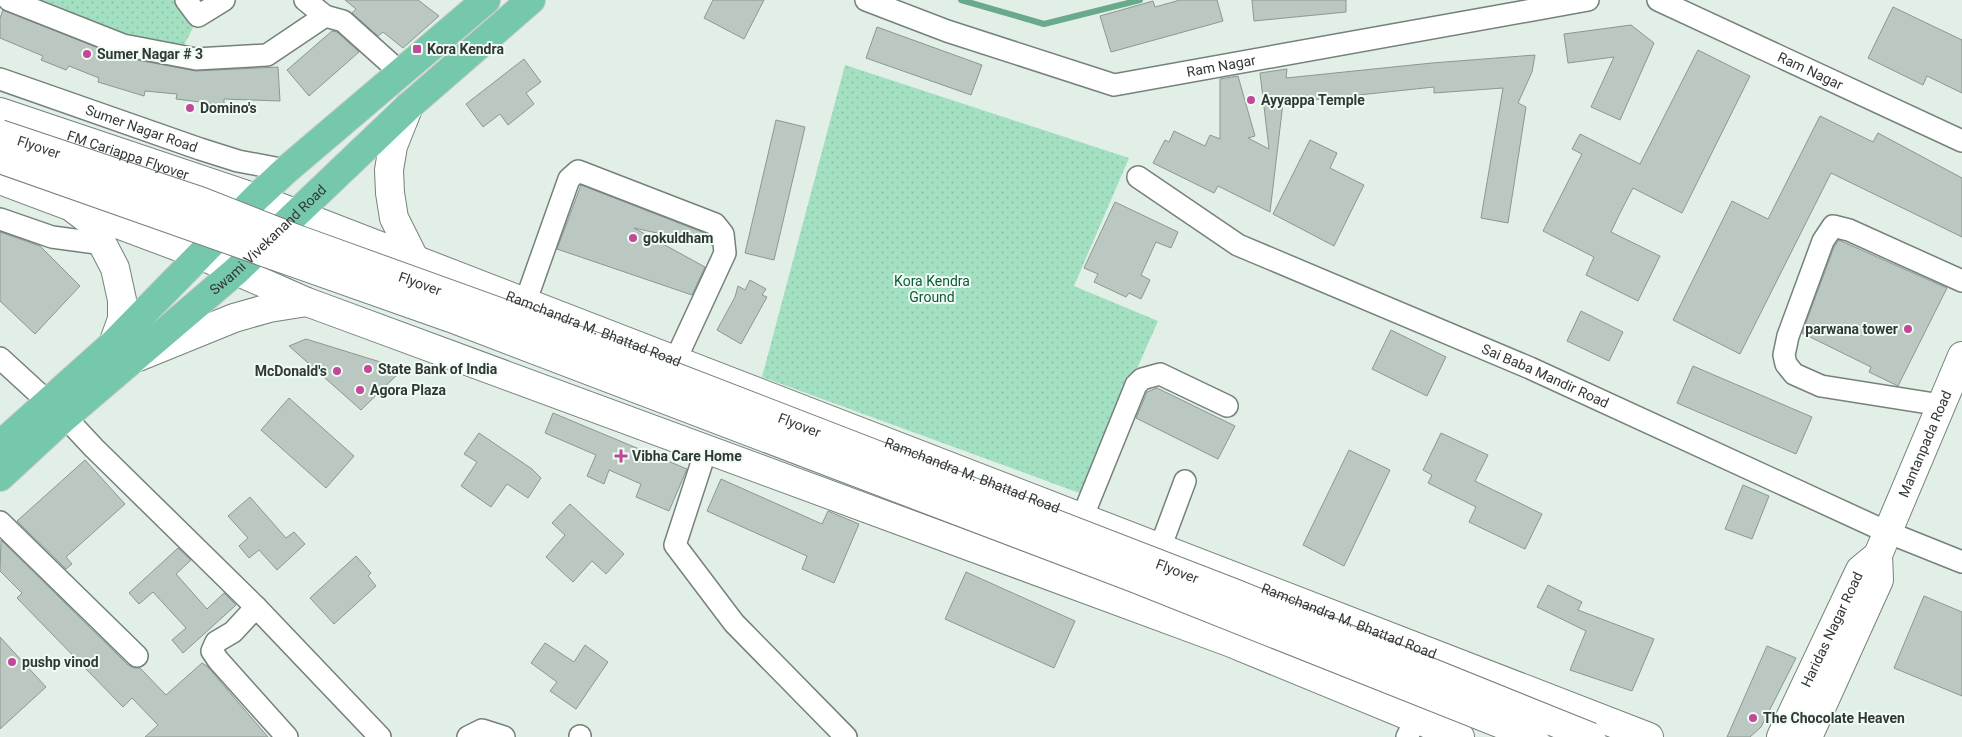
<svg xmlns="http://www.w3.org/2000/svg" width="1962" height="737" font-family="Roboto,sans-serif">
<defs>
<pattern id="park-dots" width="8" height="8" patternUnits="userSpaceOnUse" patternTransform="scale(1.25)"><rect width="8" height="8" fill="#a3e0c2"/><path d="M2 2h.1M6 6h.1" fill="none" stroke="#8dc1a7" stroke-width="1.8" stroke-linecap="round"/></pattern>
</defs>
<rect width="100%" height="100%" fill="#e1efe7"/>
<path fill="url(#park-dots)" d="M32,0H177L195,24L182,49L119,39Z
M845,65L1129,158L1074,286L1158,321L1082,494L762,377Z"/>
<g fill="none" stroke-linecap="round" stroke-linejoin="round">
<path stroke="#69a98c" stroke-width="6" d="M961,0L1044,24L1140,0"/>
</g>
<path fill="#bac8c1" stroke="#8b9891" d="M345,0H418L439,16L403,48L383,32L378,36L352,13L356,9Z
M713,0H764L744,39L704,18Z
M1180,0H1217L1223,21L1111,52L1100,16L1153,1L1155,7Z
M1252,0H1346V12L1254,21Z
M1893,7L1962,40V93L1927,76L1923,85L1868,58Z
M3,10L121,57L196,71L278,67L280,101L224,99V105L176,99L177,94L145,91L144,96L98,82L99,78L69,66L66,70L41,60L43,56L0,38V18Z
M1631,25L1654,43L1620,120L1591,107L1614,57L1568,63L1564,34Z
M877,27L982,65L971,95L866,58Z
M332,31L337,32L359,52L309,96L287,70Z
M1698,50L1750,76L1682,213L1633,188L1620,213L1611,232L1660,256L1638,301L1586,275L1594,257L1543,231L1582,154L1572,149L1580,134L1640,164Z
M1535,55L1532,72L1518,103L1526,107L1508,223L1481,218L1503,88L1434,93V87L1283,103L1270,212L1218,186L1214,193L1153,163L1165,140L1169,142L1174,131L1205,146L1210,135L1220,139V79L1238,76L1255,136L1248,138L1269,149L1260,73L1287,69L1286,78L1432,63Z
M524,59L541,82L526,93L534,104L508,125L500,114L483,127L466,104Z
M1820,116L1873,142L1878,133L1962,178V237L1831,173L1740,354L1673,320L1732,201L1768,219Z
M776,120L805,127L774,260L745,253Z
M1310,140L1337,153L1330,168L1364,185L1334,246L1273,214Z
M581,185L707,234L711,239L712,245L634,228L705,267L692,295L557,249Z
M1115,202L1178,232L1171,248L1156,242L1141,275L1150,280L1141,299L1129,293L1126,297L1094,282L1098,274L1084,268Z
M0,232L40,246L80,286L35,334L0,301Z
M1839,240L1947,288L1898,386L1869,372L1871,367L1802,333L1834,247Z
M750,280L766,289L762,295L767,297L741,344L717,330L735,297L738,286L745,290Z
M1581,311L1623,332L1609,361L1567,341Z
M1391,330L1446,357L1427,396L1372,369Z
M306,339L403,369L361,410L289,346Z
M1693,366L1812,417L1796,454L1677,403Z
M1157,388L1235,426L1218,459L1136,418L1147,392Z
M289,398L354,456L326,488L261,430Z
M553,413L687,469L669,511L636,497L641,484L609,470L604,484L587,476L596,455L545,433Z
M479,433L532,469L541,478L528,498L507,484L491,507L461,486L477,462L464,454Z
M1441,433L1488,455L1475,481L1542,514L1525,549L1469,522L1476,507L1428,483L1432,475L1423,470Z
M1349,450L1390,470L1344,566L1303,545Z
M85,460L125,504L66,557L72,564L66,569L17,521Z
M721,479L822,524L828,511L859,524L834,583L802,569L807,556L707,511Z
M1743,485L1769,496L1752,539L1725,529Z
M250,497L286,538L294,532L305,544L277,570L259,550L249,558L239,546L248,538L228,516Z
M570,504L624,554L606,574L592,561L573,582L546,557L565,535L552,523Z
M1,540L128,665L134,668H140L166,695L202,663L207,666L268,737H145L158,725L132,698L123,707L17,598L22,593L0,571Z
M178,548L191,560L176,574L207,609L224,593L236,605L183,653L172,640L186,628L153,592L139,604L129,593Z
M356,556L371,573L368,576L376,586L334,624L310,598Z
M966,572L1075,621L1054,668L945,619Z
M1548,585L1582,602L1578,610L1654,639L1632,691L1570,670L1586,631L1537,607Z
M1924,596L1962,612V696L1894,668Z
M0,637L46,687L0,729Z
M545,643L574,662L585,645L608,662L576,709L550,691L557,682L531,663Z
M1767,646L1796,658L1761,727L1750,737H1727Z"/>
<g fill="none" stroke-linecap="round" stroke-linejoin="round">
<g stroke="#75817b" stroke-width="24">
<g id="street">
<path d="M9,0L123,45L196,59L267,55L325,16"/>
<path d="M186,0L198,16L224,0"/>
<path d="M305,0L325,16L343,21L401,73"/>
<path id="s1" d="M866,0L947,31L1114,85L1588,0"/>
<path id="s2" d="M1658,0L1962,141"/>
<path id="s3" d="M0,79L200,149L238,161L286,170"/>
<path id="s4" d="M1138,177L1238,245L1530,368L1887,532L1962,562"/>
<path d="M0,219L52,237L104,244"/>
<path d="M525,303L569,179L578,171L715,224L723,234L725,253L675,361"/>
<path d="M0,358L48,402"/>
<path d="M1941,405L1821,386L1794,374L1786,364L1784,355L1788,336L1823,241L1833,226L1849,230L1962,281"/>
<path d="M65,417L94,448L256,607L380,737"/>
<path d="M706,450L675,545L734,623L846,737"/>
<path d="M1082,518L1136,385L1142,379L1160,374L1227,406"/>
<path d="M0,522L137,656"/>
<path d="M1160,548L1185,481"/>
<path d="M256,607L233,632L216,642L212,651L218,660L287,737"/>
<path d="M468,737L482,730L504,737"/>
<path d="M580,737V736"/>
<path d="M1407,737L1416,719"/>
</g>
</g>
<g stroke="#75817b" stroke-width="30">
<g id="secondary">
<path d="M409,106L393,146L389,170L390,193L394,218L415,260"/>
<path id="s5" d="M0,112L256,198L1649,737"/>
<path d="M0,180L200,255L307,302L1229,642L1460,737"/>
<path d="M74,209L91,222L115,268L122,300V319L113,344"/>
<path d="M138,357L234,318L269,308L307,302"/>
<path id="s6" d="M1781,737L1860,570L1878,555"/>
<path id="s7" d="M1808,737L1879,580L1878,555L1962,356"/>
</g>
</g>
<g stroke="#cacbca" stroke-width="30">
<g id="primary">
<path d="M0,445L113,344L256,198L286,170L486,0"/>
<path id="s8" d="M0,477L65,417L236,271L409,106L531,0"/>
</g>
</g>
<use href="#street" stroke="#fff" stroke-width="21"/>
<use href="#secondary" stroke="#fff" stroke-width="28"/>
<use href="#primary" stroke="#75c8ac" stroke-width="28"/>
<g stroke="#75817b" stroke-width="30" stroke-linecap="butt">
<g id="secondary-bridge">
<path id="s9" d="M0,134L200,201L294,238L621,356L1234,593L1591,737"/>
<path d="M0,159L451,318L1134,578L1534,737"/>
</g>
</g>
<use href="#secondary-bridge" stroke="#fff" stroke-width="28"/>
</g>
<g fill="#c34899" stroke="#eefcf4" stroke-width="2">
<rect x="412" y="44" width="10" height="10" rx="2.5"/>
<circle cx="87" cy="54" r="5"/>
<circle cx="1251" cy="100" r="5"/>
<circle cx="190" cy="108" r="5"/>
<circle cx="633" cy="238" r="5"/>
<circle cx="1908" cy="329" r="5"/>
<circle cx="368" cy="369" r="5"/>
<circle cx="337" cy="371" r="5"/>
<circle cx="360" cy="390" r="5"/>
<path d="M618.5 448.5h5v5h5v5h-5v5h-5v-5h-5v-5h5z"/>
<circle cx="12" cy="662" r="5"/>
<circle cx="1753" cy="718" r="5"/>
</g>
<g text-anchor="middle" stroke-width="4" stroke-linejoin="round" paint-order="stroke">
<g font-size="14" font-weight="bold" fill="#333835" stroke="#eefcf4" text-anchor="start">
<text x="427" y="54">Kora Kendra</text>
<text x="97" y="59">Sumer Nagar # 3</text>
<text x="1261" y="105">Ayyappa Temple</text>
<text x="200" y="113">Domino's</text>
<text x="643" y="243">gokuldham</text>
<text x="1898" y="334" text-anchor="end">parwana tower</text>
<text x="378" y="374">State Bank of India</text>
<text x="327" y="376" text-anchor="end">McDonald's</text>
<text x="370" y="395">Agora Plaza</text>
<text x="632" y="461">Vibha Care Home</text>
<text x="22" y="667">pushp vinod</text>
<text x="1763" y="723">The Chocolate Heaven</text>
</g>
<g font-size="14" fill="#333835" stroke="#eefcf4">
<text dy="5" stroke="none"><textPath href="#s1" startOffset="371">Ram Nagar</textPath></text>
<text dy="5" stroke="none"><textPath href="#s2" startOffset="168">Ram Nagar</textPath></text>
<text dy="5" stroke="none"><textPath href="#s3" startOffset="150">Sumer Nagar Road</textPath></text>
<text dy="5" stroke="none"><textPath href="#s9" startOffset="41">Flyover</textPath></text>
<text dy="5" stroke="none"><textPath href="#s5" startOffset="135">FM Cariappa Flyover</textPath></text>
<text dy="5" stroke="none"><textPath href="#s8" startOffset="358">Swami Vivekanand Road</textPath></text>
<text dy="5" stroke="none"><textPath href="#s9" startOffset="446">Flyover</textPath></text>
<text dy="5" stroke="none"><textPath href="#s5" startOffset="632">Ramchandra M. Bhattad Road</textPath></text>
<text dy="5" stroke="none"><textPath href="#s4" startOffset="455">Sai Baba Mandir Road</textPath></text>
<text dy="5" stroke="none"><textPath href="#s9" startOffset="851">Flyover</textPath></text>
<text dy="5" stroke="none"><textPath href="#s7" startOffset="318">Mantanpada Road</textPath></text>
<text dy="5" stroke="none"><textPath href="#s5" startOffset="1038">Ramchandra M. Bhattad Road</textPath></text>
<text dy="5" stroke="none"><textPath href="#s9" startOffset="1256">Flyover</textPath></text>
<text dy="5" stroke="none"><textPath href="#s5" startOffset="1442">Ramchandra M. Bhattad Road</textPath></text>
<text dy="5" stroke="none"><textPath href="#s6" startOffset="119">Haridas Nagar Road</textPath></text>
</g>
<g font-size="14" fill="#11583e" stroke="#eefcf4">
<text x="932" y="286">Kora Kendra<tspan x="932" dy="16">Ground</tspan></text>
</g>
</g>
</svg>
